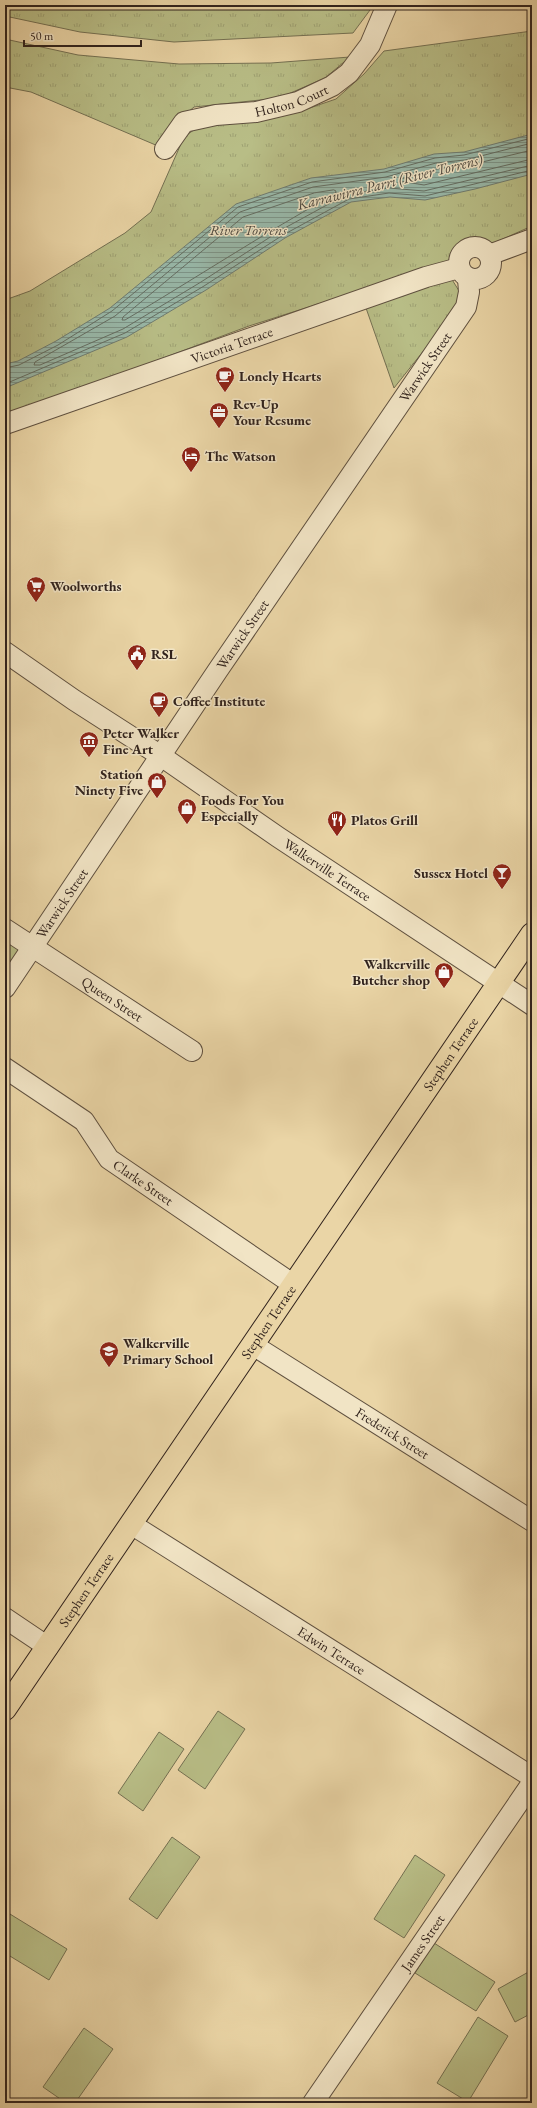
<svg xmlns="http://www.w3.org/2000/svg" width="537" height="2108" font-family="'EB Garamond',serif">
<defs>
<pattern id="grass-tufts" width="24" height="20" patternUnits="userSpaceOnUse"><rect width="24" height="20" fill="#b8bd86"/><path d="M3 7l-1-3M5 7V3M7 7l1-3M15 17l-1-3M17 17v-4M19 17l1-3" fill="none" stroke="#9fa273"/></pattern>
<pattern id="water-rules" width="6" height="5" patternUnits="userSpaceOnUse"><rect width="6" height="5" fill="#98b8a9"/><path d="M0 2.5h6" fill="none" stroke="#7d9589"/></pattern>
</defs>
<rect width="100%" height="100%" fill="#ead5a6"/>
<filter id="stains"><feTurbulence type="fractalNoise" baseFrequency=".005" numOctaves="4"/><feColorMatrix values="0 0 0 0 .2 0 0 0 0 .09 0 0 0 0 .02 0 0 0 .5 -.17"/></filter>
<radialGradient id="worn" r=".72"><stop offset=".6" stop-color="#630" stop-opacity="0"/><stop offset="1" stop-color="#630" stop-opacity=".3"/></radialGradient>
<path fill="url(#grass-tufts)" stroke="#747052" d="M5,5H325L331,7L332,5L373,6L353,33L174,42L80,32L5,16Z
M532,31V226L487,246H463L457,251L450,262L249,326L5,417V300L30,291L125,233L151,212L184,137L198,127L298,112L336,99L364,74L384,51Z
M5,39L78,55L179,64L271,63L350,57L325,78L279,98L194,107L175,123L165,149L31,92L5,87Z
M440,277L451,278L461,294L448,320L394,388L366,308Z"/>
<path fill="#b8bd86" stroke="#747052" d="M5,935L22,947L5,971Z
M218,1711L245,1729L205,1789L178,1770Z
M159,1732L184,1749L143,1811L118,1793Z
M172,1837L200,1857L157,1919L129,1899Z
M415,1855L445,1875L404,1938L374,1919Z
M5,1911L67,1949L49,1980L5,1953Z
M434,1943L495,1982L476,2011L415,1973Z
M532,1970V2013L515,2022L498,1989Z
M478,2017L508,2036L468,2102L437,2083Z
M84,2028L113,2049L75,2103H66L43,2087Z"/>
<path fill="url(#water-rules)" stroke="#6f7c71" d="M532,134V174L475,189L425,200L390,197L351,202L285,238L206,290L127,337L5,388V364L18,361L56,341L110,308L236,204L311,178L384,169L434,154L464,152Z"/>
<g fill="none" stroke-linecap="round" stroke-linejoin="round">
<path stroke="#646e63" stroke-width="1" d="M532,143L465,160L436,163L386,177L313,187L240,212L115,316L35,362L34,365H40L123,329L201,282L281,230L347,194L389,188L424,191L532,165
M532,150L466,166L437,169L401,179L400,181L424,185L532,159
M334,190L336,191L335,194C264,233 196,278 125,320H122L123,317L243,217L314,193Z
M5,368L19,365L58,345L112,311L238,207L312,182L385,172L435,158L464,155L532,138
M5,384L125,333L204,286L283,235L349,199L389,193L425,196L532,170"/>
<g stroke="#5f503f" stroke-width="22">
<g id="minor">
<path id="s1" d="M165,149L184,122L216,115L256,112L298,102L332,86L349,73L370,45L387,5"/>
<circle cx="475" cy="263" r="16"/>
<path d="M489,255L532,239"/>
<path id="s2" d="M5,424L426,277L459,268"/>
<path id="s3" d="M5,652L74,700L161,756L278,837L532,1005"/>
<path id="s4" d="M5,929L192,1051"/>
<path id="s5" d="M5,988L218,670L466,307L469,292L468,278"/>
<path id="s6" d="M5,1068L84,1121L109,1159L294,1285"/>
<path id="s7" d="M253,1345L532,1521"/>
<path id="s8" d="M131,1524L532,1777"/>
<path d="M5,1618L48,1647"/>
<path id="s9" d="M313,2103L532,1783"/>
</g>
</g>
<g stroke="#31231d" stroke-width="24">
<g id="major">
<path id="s10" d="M5,1709L532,934"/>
</g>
</g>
<use href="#minor" stroke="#f1e4c5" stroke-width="20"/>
<use href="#major" stroke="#ead5a6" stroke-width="22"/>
</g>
<defs>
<g id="cafe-pin" transform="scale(1)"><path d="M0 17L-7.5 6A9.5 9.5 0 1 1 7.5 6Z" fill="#8f2418" stroke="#f1e4c5"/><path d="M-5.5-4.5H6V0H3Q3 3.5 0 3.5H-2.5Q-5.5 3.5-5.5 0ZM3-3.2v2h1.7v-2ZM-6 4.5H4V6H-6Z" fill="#fff"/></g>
<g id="office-pin" transform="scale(1)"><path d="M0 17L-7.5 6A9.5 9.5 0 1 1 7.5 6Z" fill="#8f2418" stroke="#f1e4c5"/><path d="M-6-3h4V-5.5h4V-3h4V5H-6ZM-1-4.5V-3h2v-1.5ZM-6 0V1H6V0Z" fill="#fff"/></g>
<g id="hotel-pin" transform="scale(1)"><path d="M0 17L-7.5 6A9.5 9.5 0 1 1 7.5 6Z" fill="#8f2418" stroke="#f1e4c5"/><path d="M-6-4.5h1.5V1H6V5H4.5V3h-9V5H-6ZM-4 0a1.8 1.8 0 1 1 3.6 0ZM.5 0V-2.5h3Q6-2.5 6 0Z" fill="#fff"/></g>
<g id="supermarket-pin" transform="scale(1)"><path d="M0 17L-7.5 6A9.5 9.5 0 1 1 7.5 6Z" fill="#8f2418" stroke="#f1e4c5"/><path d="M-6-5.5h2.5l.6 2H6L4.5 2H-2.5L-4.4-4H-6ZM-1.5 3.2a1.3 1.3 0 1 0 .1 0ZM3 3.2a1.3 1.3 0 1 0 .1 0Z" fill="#fff"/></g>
<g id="civic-pin" transform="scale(1)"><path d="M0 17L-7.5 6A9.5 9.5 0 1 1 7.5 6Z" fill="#8f2418" stroke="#f1e4c5"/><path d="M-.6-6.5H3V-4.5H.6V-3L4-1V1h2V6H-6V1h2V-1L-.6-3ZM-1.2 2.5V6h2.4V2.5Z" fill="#fff"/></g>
<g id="museum-pin" transform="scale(1)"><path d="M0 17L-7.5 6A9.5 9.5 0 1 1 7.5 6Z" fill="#8f2418" stroke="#f1e4c5"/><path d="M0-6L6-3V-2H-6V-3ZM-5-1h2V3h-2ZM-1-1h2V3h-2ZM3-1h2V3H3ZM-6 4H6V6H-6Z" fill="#fff"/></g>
<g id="shop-pin" transform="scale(1)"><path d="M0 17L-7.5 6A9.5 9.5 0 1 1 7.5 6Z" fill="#8f2418" stroke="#f1e4c5"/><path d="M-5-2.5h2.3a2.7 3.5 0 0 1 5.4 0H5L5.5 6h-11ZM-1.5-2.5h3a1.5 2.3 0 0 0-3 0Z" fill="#fff"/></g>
<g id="restaurant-pin" transform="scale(1)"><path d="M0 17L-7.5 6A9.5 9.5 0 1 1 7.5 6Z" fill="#8f2418" stroke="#f1e4c5"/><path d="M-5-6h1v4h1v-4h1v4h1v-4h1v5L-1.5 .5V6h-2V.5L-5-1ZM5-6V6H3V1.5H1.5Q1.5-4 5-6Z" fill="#fff"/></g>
<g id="bar-pin" transform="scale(1)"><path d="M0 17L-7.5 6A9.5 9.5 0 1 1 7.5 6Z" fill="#8f2418" stroke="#f1e4c5"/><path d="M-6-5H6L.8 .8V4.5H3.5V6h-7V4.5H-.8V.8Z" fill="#fff"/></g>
<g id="school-pin" transform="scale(1)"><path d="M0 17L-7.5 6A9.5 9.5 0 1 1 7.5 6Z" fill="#8f2418" stroke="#f1e4c5"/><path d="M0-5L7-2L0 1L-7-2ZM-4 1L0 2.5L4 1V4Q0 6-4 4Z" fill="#fff"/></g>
</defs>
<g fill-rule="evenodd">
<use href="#cafe-pin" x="225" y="376"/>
<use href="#office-pin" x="219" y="412"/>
<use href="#hotel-pin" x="191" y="456"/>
<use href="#supermarket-pin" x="36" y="586"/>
<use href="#civic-pin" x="137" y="654"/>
<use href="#cafe-pin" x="159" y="701"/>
<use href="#museum-pin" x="89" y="741"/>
<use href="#shop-pin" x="157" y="782"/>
<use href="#shop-pin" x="187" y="808"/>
<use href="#restaurant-pin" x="337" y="820"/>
<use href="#bar-pin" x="502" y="873"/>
<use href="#shop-pin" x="444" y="972"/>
<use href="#school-pin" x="109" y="1351"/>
</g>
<g text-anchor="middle" stroke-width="3" stroke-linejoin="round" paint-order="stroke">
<g font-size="14" fill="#31231d" stroke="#f1e4c5">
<text dy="5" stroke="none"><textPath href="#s1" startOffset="143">Holton Court</textPath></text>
<text dy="5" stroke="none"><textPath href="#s2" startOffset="240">Victoria Terrace</textPath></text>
<text dy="5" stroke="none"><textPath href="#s5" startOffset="750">Warwick Street</textPath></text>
<text dy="5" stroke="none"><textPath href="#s5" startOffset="426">Warwick Street</textPath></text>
<text dy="5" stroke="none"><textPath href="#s3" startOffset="389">Walkerville Terrace</textPath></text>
<text dy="5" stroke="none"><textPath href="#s5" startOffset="102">Warwick Street</textPath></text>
<text dy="5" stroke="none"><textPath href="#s4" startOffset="128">Queen Street</textPath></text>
<text dy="5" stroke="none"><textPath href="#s10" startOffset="792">Stephen Terrace</textPath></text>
<text dy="5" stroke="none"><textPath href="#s6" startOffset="182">Clarke Street</textPath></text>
<text dy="5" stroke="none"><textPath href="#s10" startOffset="468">Stephen Terrace</textPath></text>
<text dy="5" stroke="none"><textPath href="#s7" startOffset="165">Frederick Street</textPath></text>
<text dy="5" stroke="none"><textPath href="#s10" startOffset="144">Stephen Terrace</textPath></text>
<text dy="5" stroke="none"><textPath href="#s8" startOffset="237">Edwin Terrace</textPath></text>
<text dy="5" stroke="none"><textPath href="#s9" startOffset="194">James Street</textPath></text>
</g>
<g font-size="14" font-weight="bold" fill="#31231d" stroke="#f1e4c5" text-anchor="start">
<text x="239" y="381">Lonely Hearts</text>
<text x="233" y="409">Rev-Up<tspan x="233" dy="16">Your Resume</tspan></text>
<text x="205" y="461">The Watson</text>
<text x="50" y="591">Woolworths</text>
<text x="151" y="659">RSL</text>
<text x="173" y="706">Coffee Institute</text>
<text x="103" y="738">Peter Walker<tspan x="103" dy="16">Fine Art</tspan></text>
<text x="143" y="779" text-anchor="end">Station<tspan x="143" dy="16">Ninety Five</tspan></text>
<text x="201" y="805">Foods For You<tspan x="201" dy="16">Especially</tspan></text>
<text x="351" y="825">Platos Grill</text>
<text x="488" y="878" text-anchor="end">Sussex Hotel</text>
<text x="430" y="969" text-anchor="end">Walkerville<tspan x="430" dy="16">Butcher shop</tspan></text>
<text x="123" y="1348">Walkerville<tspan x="123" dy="16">Primary School</tspan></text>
</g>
<g font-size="15" font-style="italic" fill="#4b4840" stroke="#f1e4c5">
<text transform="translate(390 182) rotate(-14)" y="5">Karrawirra Parri (River Torrens)</text>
<text x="248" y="235">River Torrens</text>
</g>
</g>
<rect width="537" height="2108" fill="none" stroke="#ead5a6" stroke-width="20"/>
<rect x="6" y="6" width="525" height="2096" fill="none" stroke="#31231d" stroke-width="2"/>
<rect x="10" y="10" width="517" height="2088" fill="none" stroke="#31231d"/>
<path d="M24 40v6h117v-6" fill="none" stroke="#31231d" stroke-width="2"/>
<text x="30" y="40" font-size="12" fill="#31231d" stroke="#f1e4c5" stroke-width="3" paint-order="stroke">50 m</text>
<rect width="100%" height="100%" filter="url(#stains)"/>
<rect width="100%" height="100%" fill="url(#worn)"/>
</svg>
